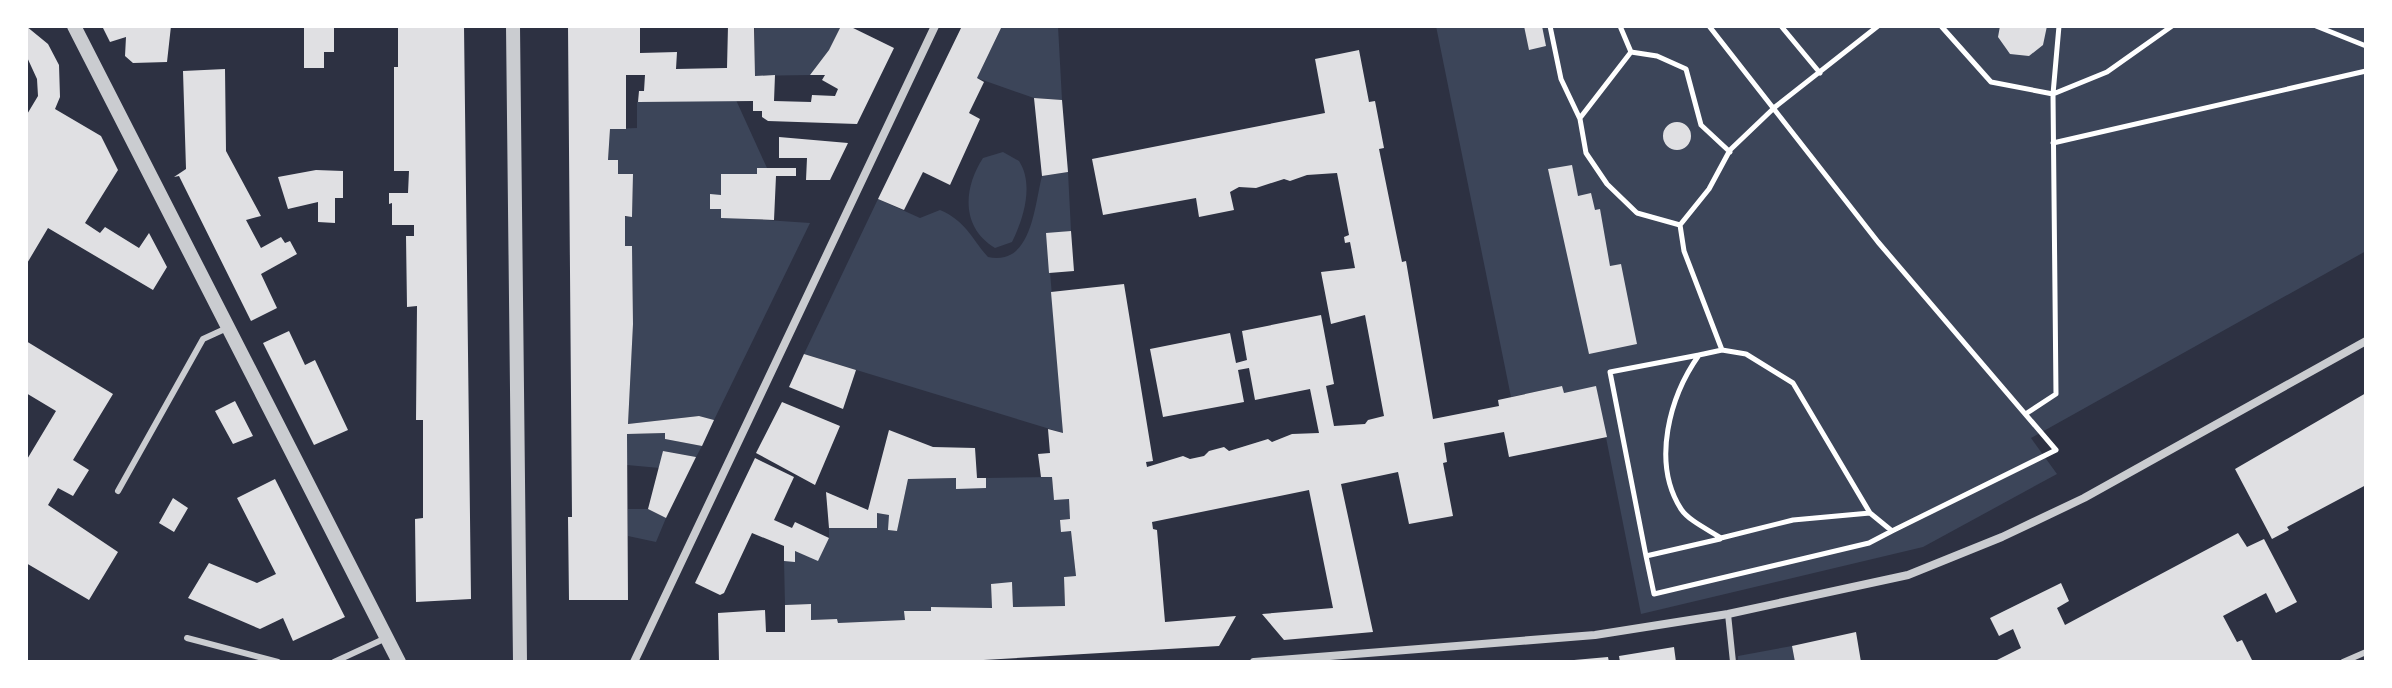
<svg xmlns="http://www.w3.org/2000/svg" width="2392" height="688" font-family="'Libre Baskerville',serif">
<rect width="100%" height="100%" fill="#2d3142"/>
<path fill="#3c4559" d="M755,26H841L829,50L810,75L755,76Z
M1002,26H1058L1062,100L1034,98L977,78Z
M1436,26H2366V251L2031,438L2057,474L1923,547L1641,614L1596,387L1564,393L1561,386L1511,397Z
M736,100L767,168H757V174L721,195H710V209H721V217L810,223L714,420L699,416L628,424L633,323L632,246H625V217L632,216L633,175L618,174V161L608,160L610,129L637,128V102Z
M1003,152L1019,161C1034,184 1024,218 1012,242L995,248C961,227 963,189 983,158Z
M1068,172L1071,231L1047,234L1063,433L804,354L878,199L920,218L940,210C966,221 971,238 988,257C1032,266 1034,207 1042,176Z
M665,433V439L702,446L696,457L663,451L660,468L627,465V434Z
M1052,477L1054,499H1069L1070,519L1060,520L1071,531L1076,576L1064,577L1065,606L1013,607L1012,583L991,584L992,608L932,607L931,611L905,612V620L838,623L837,619L811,620L810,604L785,605L784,561H795V551L818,560L829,538V528H876L877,513L889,515V530L897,531L908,479L956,478L985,488L986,478Z
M628,509H648L666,518L656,542L628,536Z
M1792,646L1795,662H1738V656Z"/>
<path fill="#e0e0e3" d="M26,26L48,44L59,65L60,97L55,109L101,136L118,170L85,223L100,233L105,227L139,248L149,233L167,267L153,290L48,228L26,265V116L38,96L37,79L26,55Z
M102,26H171L167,62L133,63L125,56L126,37L110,42Z
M304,26H334V52H324V68H304Z
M398,26H464L471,599L416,602L415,519L423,518V420H416L417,306L407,307L406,236H414V225H392V203L389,204V193H408L409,171H394V67H398Z
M568,26H640V53L677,52L676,69L727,68L728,26H754L755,76L775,75L774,101L811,102L812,95L835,96L838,89L822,80L825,75H810L829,50L841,26H849L894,48L857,124L768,121L762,117V111H753V101L638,102L639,91H644L645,75H626V129H610L608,160H618V174H633L632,217L625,216V246H632L633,324L628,424L699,416L714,420L702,446L665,439V433L627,434L628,600H569L568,517H572Z
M962,26H1002L977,78L984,82L969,113L980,119L950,185L923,172L904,210L878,199Z
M1524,26H1542L1546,46L1529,50Z
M2000,26H2047L2043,45L2029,56L2010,54L1998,37Z
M1359,50L1369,102L1375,101L1384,148L1379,149L1402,262L1406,261L1433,419L1499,406L1498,400L1562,386L1564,393L1596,386L1607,437L1509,457L1504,432L1444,443L1447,462L1443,463L1453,516L1409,524L1398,472L1341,484L1373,632L1284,640L1262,614L1333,608L1309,490L1152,522L1153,529L1157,530L1165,622L1236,616L1219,646L949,662H719L718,613L765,610L766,632H785V605L811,604V620L837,619L838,623L905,620L904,611H931V607L992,608L991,584L1012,582L1013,607L1065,606L1064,577L1076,576L1071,531L1061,532L1060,520L1070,519L1069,499L1054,500L1052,477H1041L1038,454L1050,453L1048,429L1063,433L1051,292L1124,284L1153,461L1146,462L1147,467L1183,456L1190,459L1204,456L1209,451L1224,447L1229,451L1268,439L1272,442L1292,434L1319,433L1310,389L1255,400L1249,368L1238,370L1244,402L1163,417L1150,349L1230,333L1236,363L1247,360L1242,331L1321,315L1334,384L1326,386L1334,426L1365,424L1368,420L1384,416L1365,315L1331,324L1321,272L1355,268L1350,242L1345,243L1344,237L1349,235L1337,173L1307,175L1290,181L1284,179L1256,188L1239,187L1230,192L1234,210L1199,217L1196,198L1103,215L1092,159L1325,113L1315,59Z
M225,69L226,151L261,216L246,220L261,248L281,237L285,243L290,241L297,254L261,274L277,308L251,321L179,176L174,177L186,169L183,71Z
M1034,98L1062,100L1068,172L1042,176Z
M1663 136a14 14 0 1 1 28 0a14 14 0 1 1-28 0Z
M779,137L848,143L830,180H806L807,158H779Z
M1572,165L1578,196L1591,193L1595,210L1600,209L1610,266L1621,264L1637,344L1589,354L1548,169Z
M757,168H796V176H776L774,220L721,218V209H710V194L721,195V174H757Z
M316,170L343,171V198H335V223L318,222V202L288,209L278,177Z
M1071,231L1074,271L1049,273L1046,233Z
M289,331L305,365L315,360L348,430L314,445L263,343Z
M26,341L113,394L73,460L89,470L73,496L58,488L48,505L118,552L89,600L26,563V461L56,411L26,393Z
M804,354L856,370L843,409L789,387Z
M2366,393V485L2287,527L2289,530L2272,539L2235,469Z
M235,401L253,436L233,444L215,411Z
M782,402L840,426L815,485L756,453Z
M889,430L933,447L975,448L977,478H986V488L956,489V478L908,479L897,531L888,530L889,515L877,513V528H829L826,492L868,510Z
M663,451L696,457L666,518L648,509Z
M755,458L794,477L774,520L792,528L795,522L829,538L818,561L795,551V562L784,561V546L752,533L724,593L720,595L695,583Z
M275,479L345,617L293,641L283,618L260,629L188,598L209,563L257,583L276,574L237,498Z
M173,498L188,508L174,532L159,523Z
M2238,533L2247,547L2264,539L2297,602L2276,613L2266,593L2223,616L2237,642L2242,640L2253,662H1993L2021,648L2013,629L1999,636L1990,618L2061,583L2069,601L2057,608L2065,625Z
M1856,632L1861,662H1795L1792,646Z
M1674,647L1676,662H1620L1619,656Z
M1608,657L1609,662H1574V660Z"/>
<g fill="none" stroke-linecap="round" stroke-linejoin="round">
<path stroke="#fff" stroke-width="5" d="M1550,26L1561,79L1580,119L1586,153L1607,184L1637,213L1680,225
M1620,26L1631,52
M1709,26L1878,242L2056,450L1892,531L1870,513L1793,520L1721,538C1709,530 1689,521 1681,509C1651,462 1670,396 1699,355L1722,350L1746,354L1793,383L1870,513
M1781,26L1820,73
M1941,26L1991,82L2053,94L2056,394L2027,413
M2059,26L2053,94L2107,72L2172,26
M2316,26L2366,46
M1580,118L1631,52L1657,56L1686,69L1701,125L1730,152
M2053,143L2366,71
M1722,350L1684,251L1680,225L1709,189L1730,150L1775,107L1878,26
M1699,355L1610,372L1646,556L1720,539
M1646,556L1654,594L1869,543L1892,531"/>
<path stroke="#caccd0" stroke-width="6" d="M118,491L203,339L227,328
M1728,614L1733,662
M187,638L278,662
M334,662L386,638
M2343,662L2366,652"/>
<path stroke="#caccd0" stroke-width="8" d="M634,662L935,26
M1254,662L1595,635L1728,614L1908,575L2002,537L2084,498L2366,341"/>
<path stroke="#caccd0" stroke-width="14" d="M74,26L399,662
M513,26L520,662"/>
</g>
<rect width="2392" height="688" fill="none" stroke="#ffffff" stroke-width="56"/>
</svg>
